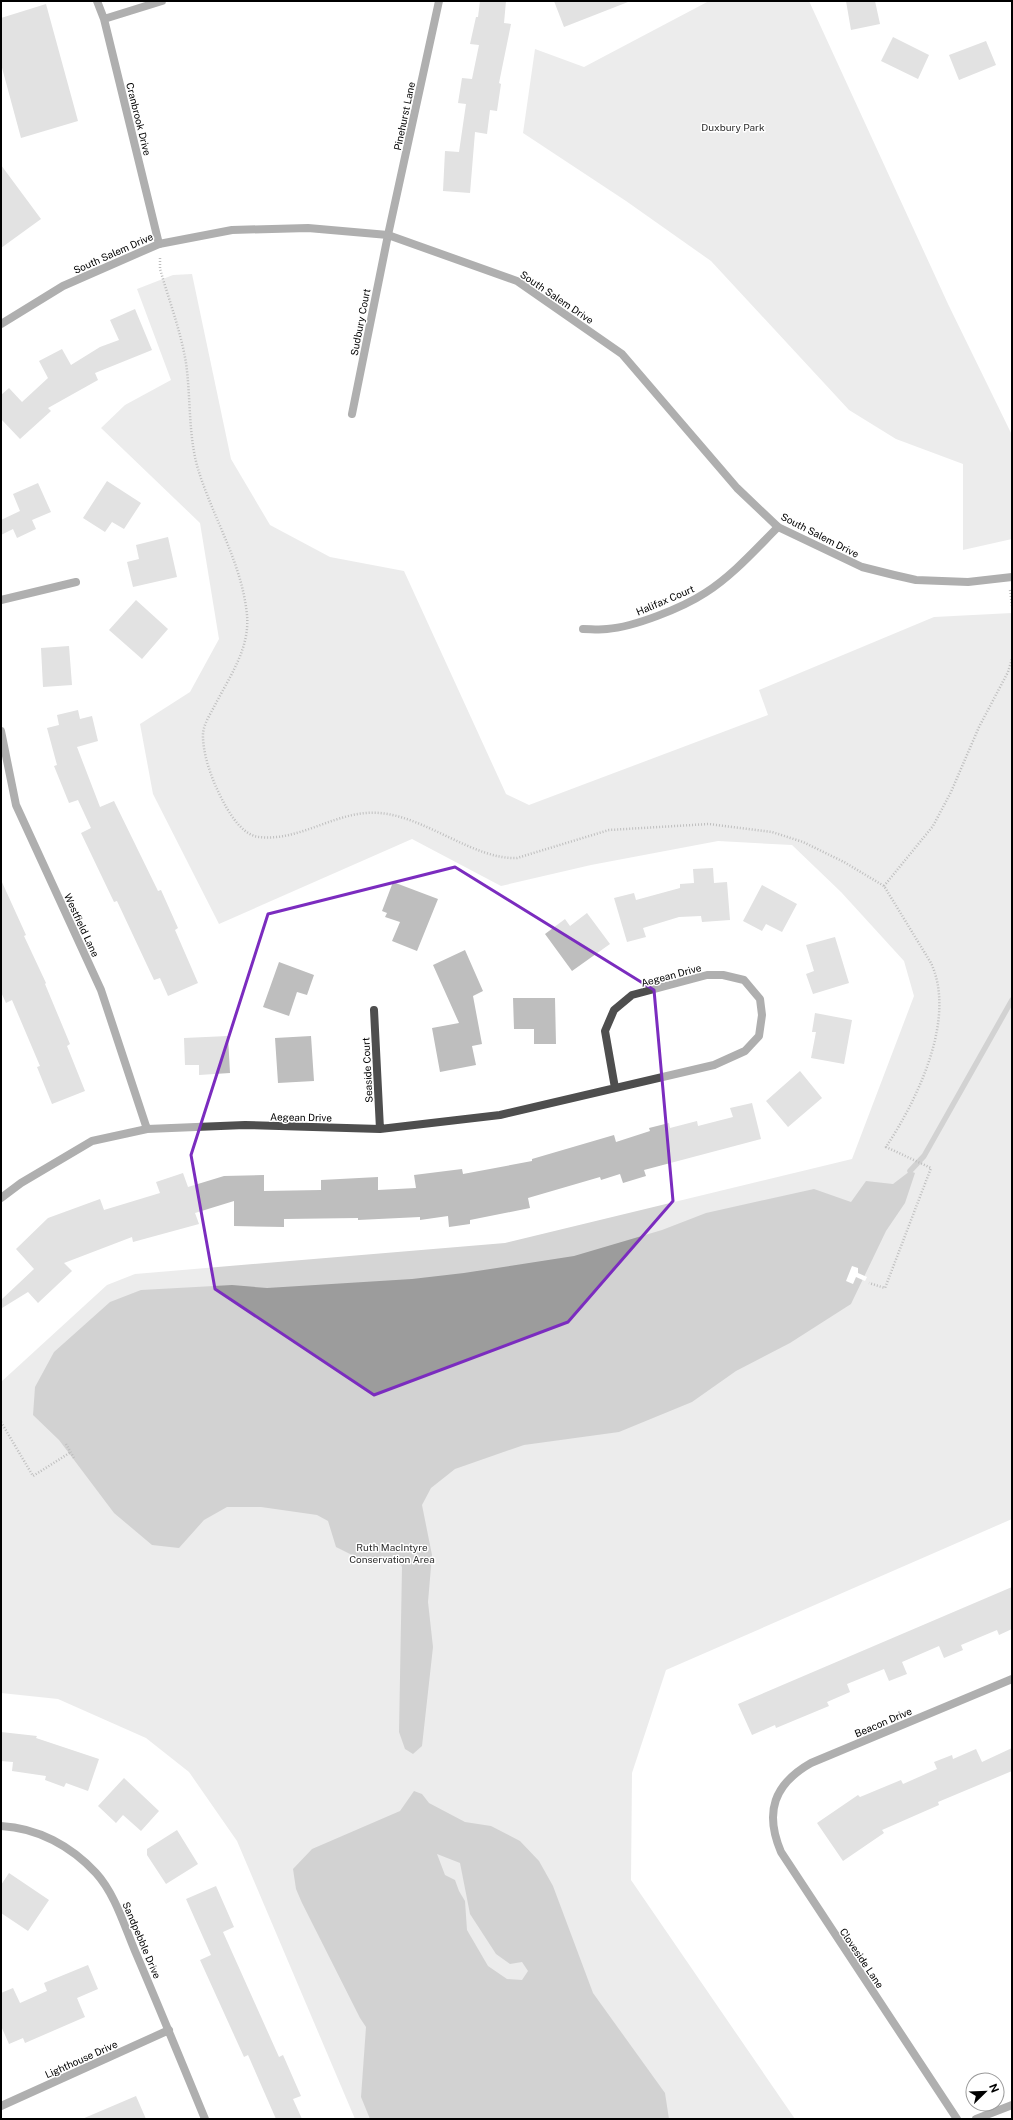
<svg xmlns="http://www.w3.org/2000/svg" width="1013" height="2120" font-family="'Public Sans',sans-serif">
<rect width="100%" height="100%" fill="#fff"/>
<path fill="#d5d5d5" d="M709,1H809L948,304L1012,435V539L963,550V464L896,439L849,410L711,261L626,201L523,133L535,49L584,67Z
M192,274L231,459L270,525L330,557L404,571L506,794L529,805L768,715L759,690L934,617L1012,613V1519L666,1670L632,1773L631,1880L795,2119H355L237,1841L189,1772L146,1738L58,1699L1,1693V1382L107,1285L135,1274L505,1243L852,1159L914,996L904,961L841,892L792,845L718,841L591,865L501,886L412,839L219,924L153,794L140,724L190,692L219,639L200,523L101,428L125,405L171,380L137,289L173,275Z"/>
<path fill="#9c9c9c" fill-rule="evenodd" d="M910,1171L915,1173L905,1203L886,1231L851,1304L790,1343L736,1371L692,1402L619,1432L524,1445L455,1469L431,1488L422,1505L432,1555L428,1602L433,1647L422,1746L413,1754L405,1749L399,1732L402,1567L398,1559H360L336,1547L328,1521L317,1515L261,1507H227L204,1520L179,1548L152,1545L114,1513L59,1440L33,1415L35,1387L54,1352L110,1302L141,1290L232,1285L267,1288L412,1279L464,1273L574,1256L662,1230L706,1213L814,1189L851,1202L866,1181L893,1184Z
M414,1791L422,1794L429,1803L465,1822L491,1826L520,1841L539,1861L553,1886L593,1993L665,2093L669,2119H370L361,2097L366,2027L360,2018L302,1903L296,1889L293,1869L312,1849L400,1811ZM437,1854L460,1863L470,1914L496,1954L510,1964L522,1962L528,1971L522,1980L507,1979L488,1966L467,1930L465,1901L459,1891L455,1880L445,1875Z"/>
<path fill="#fff" d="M852,1266L858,1268V1273L867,1277L865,1281L856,1277L853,1284L846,1281Z"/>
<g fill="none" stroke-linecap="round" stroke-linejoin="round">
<path stroke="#9c9c9c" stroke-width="5.5" d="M910,1171L924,1156L1012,1000"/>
</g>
<path fill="#bebebe" d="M480,1H506L504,23L511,24L499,83L501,84L497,111L490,110L487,134L475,132L470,193L443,191L445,151L459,152L466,104L458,103L462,78L472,79L479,45L470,44L476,17H478Z
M554,1H628V2L564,27Z
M846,1H875L880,24L851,30Z
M46,4L78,121L21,138L1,64V18Z
M893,37L929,55L918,79L881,61Z
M986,41L996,65L959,80L949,55Z
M1,165L41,219L1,248Z
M135,309L152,350L95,373L98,380L48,408L51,411L20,439L1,419V395L9,388L22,402L48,378L39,361L62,349L71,365L100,347L119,340L110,320Z
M107,481L141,503L124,529L112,522L105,532L83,518Z
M38,483L51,512L32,520L36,529L17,538L13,529L1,535V520L20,511L13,494Z
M168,537L177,577L133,587L127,562L139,559L136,545Z
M136,600L168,629L142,659L109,630Z
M69,646L72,685L43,687L41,648Z
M78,710L80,719L92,716L98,741L77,747L100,807L114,801L158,891L161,890L178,928L175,930L198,983L168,996L160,978L154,980L117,901L114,902L81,833L91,828L78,800L69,803L54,766L57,765L47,728L59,725L57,715Z
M713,868L714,883L727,882L730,920L702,922L701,916L679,917L643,928L646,937L627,942L614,898L634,893L636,900L680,888V884L694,883L693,869Z
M1,880L26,935L24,936L46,983L45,984L70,1044L67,1046L85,1091L52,1104L37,1067L40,1066L12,1000L6,1003L1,992Z
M393,882L438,899L417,951L392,941L400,922L385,917L387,913L382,911Z
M762,885L797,904L782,932L766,924L762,931L743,921Z
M587,913L610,944L572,971L545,934L565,919L570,926Z
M835,937L849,983L813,994L806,974L814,971L806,945Z
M465,950L483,991L473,996L482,1044L472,1046L476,1065L440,1072L432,1028L459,1023L433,965Z
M279,962L314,975L307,995L297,992L289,1016L263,1007Z
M513,998H555L556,1044H534V1029H514Z
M815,1013L852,1020L844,1064L811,1058L816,1032H812Z
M228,1036L230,1073L199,1075V1065H185L184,1038Z
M311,1036L314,1081L278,1083L275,1038Z
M800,1071L822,1098L788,1127L766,1101Z
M752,1103L761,1139L644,1170L646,1176L623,1183L620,1174L601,1180L600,1177L528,1198L530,1208L470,1220V1224L449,1227L448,1216L420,1220V1217L358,1220V1218L284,1219V1227L234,1226V1201L195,1213L199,1224L133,1242L132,1237L64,1263L72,1271L38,1303L28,1292L2,1308L1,1306V1300L34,1269L16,1249L48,1218L100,1199L104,1210L160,1193L156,1182L183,1173L188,1187L224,1176L264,1175V1191L321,1190V1180L378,1177V1190L416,1188L414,1175L462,1169L463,1174L532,1161V1159L614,1135L616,1142L650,1131L649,1128L669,1123L670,1128L697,1121L698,1126L733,1117L730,1108Z
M1012,1587V1629L999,1635L997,1630L961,1645L963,1650L944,1658L939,1646L902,1662L907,1674L889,1681L884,1669L847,1684L850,1692L827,1702L829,1706L776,1728L775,1725L752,1735L738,1704Z
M1,1732L37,1736L36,1738L99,1759L88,1791L66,1783L64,1787L45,1780L46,1776L12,1771L13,1762L1,1761Z
M1012,1748V1771L938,1802L939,1805L882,1830L884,1833L843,1861L817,1823L858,1795L860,1797L901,1780L903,1784L937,1769L934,1762L952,1755L953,1759L976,1749L982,1762Z
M124,1778L159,1811L141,1831L123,1815L116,1823L98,1806Z
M177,1830L198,1864L166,1884L147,1855V1849Z
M9,1873L49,1900L28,1931L1,1913V1885Z
M216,1886L234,1927L223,1932L279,2057L283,2055L301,2096L293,2099L302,2119H276L248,2055L244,2057L200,1960L211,1955L186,1899Z
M88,1965L98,1989L77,1998L85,2017L25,2043L23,2038L9,2044L1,2026V1993L13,1988L20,2003L47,1991L44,1983Z
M136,2096L146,2119H82Z"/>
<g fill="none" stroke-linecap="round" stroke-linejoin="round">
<path stroke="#707070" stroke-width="2.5" stroke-dasharray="1 2" stroke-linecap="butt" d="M160,258V269C169,300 181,332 186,363C191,398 188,435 198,469C213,518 242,563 247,615C250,648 230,676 215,705C210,715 202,726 203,738C204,760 214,785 225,805C232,817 243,835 259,837C301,842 338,809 380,813C426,817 475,860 517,858L609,830L709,824L772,832L803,842L844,862L884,886L931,963C957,1019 917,1100 886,1147L931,1168L885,1288L869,1283
M1010,590L1012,606
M884,886L933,826L951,792L979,727L1008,672L1012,659
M1,1422L33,1476L71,1452
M66,1444L74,1458"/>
<path stroke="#4e4e4e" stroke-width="8" d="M97,1L104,19L159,244
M104,19L162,1
M352,414L388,235L439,1
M1,600L76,582
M583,629C591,629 599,630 607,629C634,627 682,608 705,593C732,576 755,550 778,527
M1,731L16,805L101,990L147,1129
M374,1010L380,1129
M1,1198L21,1183L92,1141L147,1129L245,1125L380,1129L500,1115L714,1065L745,1051L759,1036L762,1015L760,999L744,980L723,975H707L632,995L614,1010L605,1031L615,1088
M1,1826C38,1828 71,1846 96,1873C115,1894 124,1925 135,1951C159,2007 182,2063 205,2119
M1,2106L169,2030
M957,2119L781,1852C764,1812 774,1784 811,1763L1012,1679
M976,2119L1012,2105"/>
<path stroke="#4e4e4e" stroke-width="8" d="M1,324L63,286L159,244L232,230L308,228L388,235L517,281L622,354L737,488L778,527L862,567L894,575L916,580L968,582L1012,577"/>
</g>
<path d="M0 0H1013V2120H0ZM455,867L654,990L673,1201L568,1322L374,1395L215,1289L191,1155L268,914Z" fill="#fff" fill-opacity=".55" fill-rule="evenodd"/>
<path fill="none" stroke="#7b2cbf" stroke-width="3" stroke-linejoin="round" d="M455,867L654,990L673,1201L568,1322L374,1395L215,1289L191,1155L268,914Z"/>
<g text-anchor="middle" stroke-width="3" stroke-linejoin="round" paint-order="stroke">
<g font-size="10" fill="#000" stroke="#fff">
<text transform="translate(404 116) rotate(-78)" y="4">Pinehurst Lane</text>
<text transform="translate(139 119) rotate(76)" y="4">Cranbrook Drive</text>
<text transform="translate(113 253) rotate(-24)" y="4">South Salem Drive</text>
<text transform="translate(557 297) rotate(34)" y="4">South Salem Drive</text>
<text transform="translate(360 322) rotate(-79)" y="4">Sudbury Court</text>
<text transform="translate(820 535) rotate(27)" y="4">South Salem Drive</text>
<text transform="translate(665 600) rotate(-23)" y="4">Halifax Court</text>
<text transform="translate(82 925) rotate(65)" y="4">Westfield Lane</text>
<text transform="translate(671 975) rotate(-15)" y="4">Aegean Drive</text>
<text transform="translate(367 1070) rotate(-93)" y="4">Seaside Court</text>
<text transform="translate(301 1117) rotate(1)" y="4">Aegean Drive</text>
<text transform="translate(883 1722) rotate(-23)" y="4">Beacon Drive</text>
<text transform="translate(142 1940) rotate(67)" y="4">Sandpebble Drive</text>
<text transform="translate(862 1958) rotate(56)" y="4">Cloveside Lane</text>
<text transform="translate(81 2059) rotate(-24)" y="4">Lighthouse Drive</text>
</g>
<g font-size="10" fill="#2c2c2c" stroke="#fff">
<text x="733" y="131">Duxbury Park</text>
<text x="392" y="1551">Ruth MacIntyre<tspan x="392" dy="12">Conservation Area</tspan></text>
</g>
</g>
<rect width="1013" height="2120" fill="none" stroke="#000000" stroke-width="4"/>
<g transform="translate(985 2092) rotate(67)"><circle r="19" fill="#ffffff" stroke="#999999"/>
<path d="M0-3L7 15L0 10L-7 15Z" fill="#000000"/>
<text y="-6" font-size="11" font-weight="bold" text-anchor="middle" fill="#000000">N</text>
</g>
</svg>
